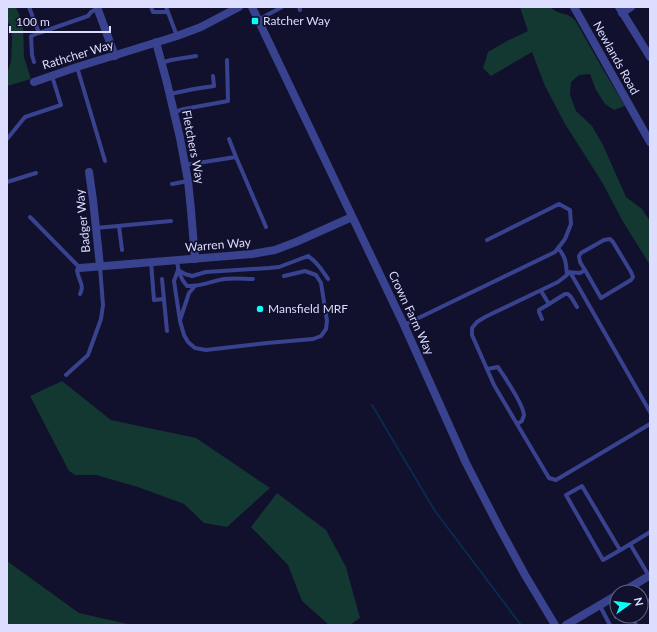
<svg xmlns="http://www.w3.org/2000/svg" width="657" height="632" font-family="Lato,sans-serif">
<rect width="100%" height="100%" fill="#11102d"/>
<path fill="#133731" d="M7,7H16L23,24L24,57L31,79L7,86V73L11,62L12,37L10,24L7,23Z
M520,7H550L557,12L568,15L575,20L601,66L625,106L614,110L605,104L596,90L590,74L579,75L571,82L570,95L576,111L592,126L603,145L626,197L642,209L650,221V265L622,220L602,182L565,124L545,86L532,52L491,76L483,68L488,52L507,41L528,31Z
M62,381L111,420L196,438L270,488L227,527L204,523L184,504L138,487L96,475H75L69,471L30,396Z
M277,493L326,530L346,567L360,618L350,625H329L302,601L288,565L251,527Z
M7,561L79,613L132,625H7Z"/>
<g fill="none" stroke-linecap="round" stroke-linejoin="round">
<path stroke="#082b4d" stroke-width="2" d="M372,405L435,511L521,625"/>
<path stroke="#39428e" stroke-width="4" d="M29,7L39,33L88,16L91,12L98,8
M151,7L153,12H168
M166,7L177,36
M299,7L300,10
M258,20L282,7
M34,62L32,55L31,36L39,33
M161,63L171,60L196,56
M77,67L105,161
M170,94L194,89L214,86L213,76
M174,112L184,109L228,101L227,60
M7,139L25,117L61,105L52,76
M229,139L236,157
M185,165L236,157L266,227
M7,182L36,173
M172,184L188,181
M30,217L80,268L77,270C78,280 85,285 80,294
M119,226L122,250
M96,228L171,221
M177,260C178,271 180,278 187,286C200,287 212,281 224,279C234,278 244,279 253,279
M151,262L154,300L164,299
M567,272L580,273L585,270L601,298L631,280L633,277L631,272L613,242L610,239L604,240L581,253L579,256L580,262L585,270
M570,272L650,412
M284,276L305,271L316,275L321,283L327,321L326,329L321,336L313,339L267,343L206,350L195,348L188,342L184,335L180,321L174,281L178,270L185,274L192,276L206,272L269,268L279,267L308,256C317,262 322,270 328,279
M162,279L167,331
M541,291L549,304L565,294H568L571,297L577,307
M542,319L539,312V310L549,304
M180,320L189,293L195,286
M404,325L555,252L565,239L571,224L570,210L559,204L487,240
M487,369L498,367C505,378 523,403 524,415C524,417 522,419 522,421L517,424L494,385L472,335V328L477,322L485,317L558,282L567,275C566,263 566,257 558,248
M66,375L88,355L101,319L103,305L100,267
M517,424L549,478L556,480L650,424
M630,544L649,576
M620,550L582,486L566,495L603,560C619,551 634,542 650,532
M641,604L650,600
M600,606L610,625
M632,616L636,625
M616,617L617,616"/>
<path stroke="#39428e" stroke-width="8" d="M97,7L115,56
M574,7L650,142
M619,7L650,57
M622,13L631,7
M156,42L167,83L180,138L188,181L191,210L195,259
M34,82L77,67L177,36L201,27L239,7
M89,172L93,200L100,266
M80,268L252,254L275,250L296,242L352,217
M622,592L649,576
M566,625L617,595"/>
<path stroke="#39428e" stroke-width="8" d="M252,7L404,325L466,463L499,527L525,575L555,625"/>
</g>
<g fill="#08fff5" stroke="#11102d" stroke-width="1.5">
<rect x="251" y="17" width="8" height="8" rx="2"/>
<circle cx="260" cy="309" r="4"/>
</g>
<g text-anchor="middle" stroke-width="3.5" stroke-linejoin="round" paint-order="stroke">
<g font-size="12" fill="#dcddff" stroke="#11102d" text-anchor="start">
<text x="263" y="25">Ratcher Way</text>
<text x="268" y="313">Mansfield MRF</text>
</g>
<g font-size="12" fill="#dcddff" stroke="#11102d">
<text transform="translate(78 55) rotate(-17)" y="4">Rathcher Way</text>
<text transform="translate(616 58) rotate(61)" y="4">Newlands Road</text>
<text transform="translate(193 147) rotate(79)" y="4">Fletchers Way</text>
<text transform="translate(83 221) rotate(-96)" y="4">Badger Way</text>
<text transform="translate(218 245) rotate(-5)" y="4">Warren Way</text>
<text transform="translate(411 313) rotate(65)" y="4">Crown Farm Way</text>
</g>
</g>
<rect width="657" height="632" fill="none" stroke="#dcddff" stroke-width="16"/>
<g transform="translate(629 604) rotate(76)"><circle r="19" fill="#11102d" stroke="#626281"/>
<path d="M0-3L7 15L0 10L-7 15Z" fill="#08fff5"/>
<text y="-6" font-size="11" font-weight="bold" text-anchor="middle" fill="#dcddff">N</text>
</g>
<path d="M10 26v6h100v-6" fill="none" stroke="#dcddff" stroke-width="2"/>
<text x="16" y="26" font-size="12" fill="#dcddff" stroke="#11102d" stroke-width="3" paint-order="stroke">100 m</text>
</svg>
